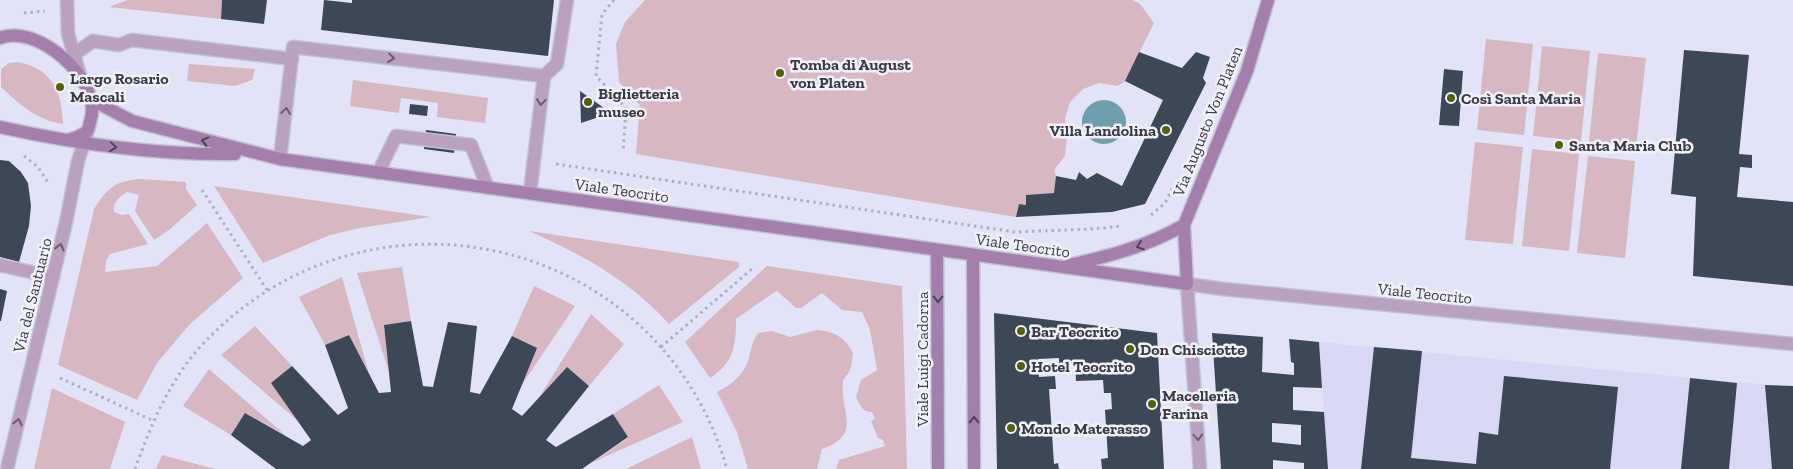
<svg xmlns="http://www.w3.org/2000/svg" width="1793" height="469" font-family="'Zilla Slab',serif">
<rect width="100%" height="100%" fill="#e3e3f7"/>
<path fill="#d9d8f4" d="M1319,342L1765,385L1772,469H1328Z"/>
<path fill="#d6b7c2" d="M128,0H222L221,19L109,7Z
M645,0H1132L1140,4L1154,23L1125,81L1118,86L1099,83L1083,89L1070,102L1065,118L1067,135L1065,156L1054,170L1056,176L1054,193L1027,195L1026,205H1019L1016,217L636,154L640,105L619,82L616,44L625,22Z
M1486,39L1533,44L1524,135L1477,130Z
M1542,46L1590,51L1581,141L1533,136Z
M1598,53L1646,58L1636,147L1589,142Z
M18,62C52,69 62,91 63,124C37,120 20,105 1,87V69L9,63Z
M189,64L255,69L252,80L235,86L187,81Z
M353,80L488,98L485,123L437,117L438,103L401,98L399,113L350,106Z
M1475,142L1523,147L1513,244L1465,240Z
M1532,149L1579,154L1569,251L1522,246Z
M1588,156L1635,161L1625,258L1577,253Z
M139,179L186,182V189L197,205L169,230L154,240L135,211L139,195L127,192C118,198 113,202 114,212L122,215L129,214L148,244L110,254L106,261L105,272L157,266L207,223L243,278L190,324L157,363L137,400L58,365L94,209C108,188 113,182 139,179Z
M214,186L431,217L360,228L330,235L263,263Z
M529,231L739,262V267L669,324C631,281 581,254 529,231Z
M767,266L902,286L907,469H836L839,460L885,446L883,440L878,438L871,421L875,419L872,412C862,412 860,405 856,397L861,380L877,370L870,330L862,312L842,310L822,293L801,308H796L777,291L773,293L736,319C736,345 734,363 710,378L685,342Z
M402,267L411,321L384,325L389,372L357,273Z
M342,277L369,374L349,335L325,345L299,297Z
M534,286L575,306L519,389L536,348L512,336Z
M591,314L624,344L589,386L567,367L540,396Z
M255,326L292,366L272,383L298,421L221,355Z
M817,330C835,331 845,338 853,353C852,360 852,366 849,372C847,376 843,378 843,382C840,413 863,435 822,449L817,469H748L737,432L717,392C729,386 741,377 747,364C751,353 751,343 758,333L772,331L790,337Z
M209,369L285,435L246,413L231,435L183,406Z
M659,385L683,422L593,462L628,438L613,414Z
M52,388L125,422L110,469H34Z
M692,437L701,469H626Z
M162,455L215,469H156Z"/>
<path fill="#6f9ead" d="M1082 122a22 22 0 1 1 44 0a22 22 0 1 1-44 0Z"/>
<path fill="#3d4856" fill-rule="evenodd" d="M222,0H267L264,24L221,19Z
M324,0L352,3V0H554L548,56L321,30Z
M1684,50L1749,55L1739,154L1752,155V168L1740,167L1737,197L1793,202V286L1693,276L1696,197L1671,194Z
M1139,52L1182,68L1196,52L1210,57L1203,78L1206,83L1145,204L1112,212L1016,217L1019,204L1026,205V195L1054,193L1056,176L1076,180L1079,172L1087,179L1097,173L1122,186L1163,100L1125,81Z
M1444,69L1463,71L1459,126L1439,125Z
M580,91L611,113L581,123Z
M410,104L428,106L427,116L409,114Z
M426,130L456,134L454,153L424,149Z
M0,160L9,161L21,172L28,183L31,206L29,226L19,262L0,257Z
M0,289L7,291L1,321H0Z
M994,313L1157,333L1164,469H1102L1101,459L1108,458L1105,410L1112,409L1111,393H1104L1103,380L1076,381L1075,363L1059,364V358L1038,359L1039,377L1055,376L1056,389H1049L1054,464L1058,463L1059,469H997Z
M411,321L423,386L433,387L448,322L477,326L470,392L480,394L512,336L537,348L512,409L522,416L567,367L589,386L546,440L556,447L613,414L628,437L582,469H276L231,435L245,413L303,446L311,440L271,383L292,366L338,415L348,408L325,345L349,335L379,393L391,392L384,325Z
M1212,333L1263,337L1262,372L1294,375V363L1291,362L1289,339L1319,342L1322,388L1293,387V410L1324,412L1328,469H1304V463L1273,460V469H1221ZM1272,423L1301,425V445L1272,442Z
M1374,347L1422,351L1411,458L1476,464L1479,432L1498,435L1504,376L1618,387L1610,469H1361Z
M1690,378L1737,383L1729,469H1681Z
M1765,385L1793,386V469H1772Z"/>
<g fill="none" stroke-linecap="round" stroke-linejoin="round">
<g stroke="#c1c1d3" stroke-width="15">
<path id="service" d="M544,76L557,64L567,0
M378,173L396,136L471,145L488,188"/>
</g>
<g stroke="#c1c1d3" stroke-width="15">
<path id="pedestrian" d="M73,55L93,41L119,45L132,40L292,59"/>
</g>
<g stroke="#c1c1d3" stroke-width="15">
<path id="minor" d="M280,159L293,47L544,76L530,193
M0,265L53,277
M1187,284L1200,469"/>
</g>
<g stroke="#c1c1d3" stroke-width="15">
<path id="tertiary" d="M67,0L68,34L80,75
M1187,284L1223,289L1793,344
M7,469L66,222L78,161L87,134"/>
</g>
<g stroke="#c1c1d3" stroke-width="15">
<path id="secondary" d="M0,38C37,23 101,79 91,118C90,122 89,127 88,130C83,136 74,138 67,140
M92,100L132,121L280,159L1187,284L1184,225L1247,71L1268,0
M0,127C77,144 156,155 235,154
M937,250L938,469
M973,255L974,469
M1069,265C1110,256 1148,246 1184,225"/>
</g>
<path stroke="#aeaebe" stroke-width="3" stroke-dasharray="2.5 4" stroke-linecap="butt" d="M614,0L602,14L596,76L626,108L623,152
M24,13L45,11
M24,156L38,167L49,184
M556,164L1015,232L1093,229L1122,226
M202,190L267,290
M1151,215L1165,203L1172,189
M661,347L752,269
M60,378L152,420
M135,469C151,425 169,381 201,346C366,167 660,234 727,469"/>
<use href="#service" stroke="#baa1bf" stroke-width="12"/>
<use href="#pedestrian" stroke="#baa1bf" stroke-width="12"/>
<use href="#minor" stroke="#baa1bf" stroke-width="12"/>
<use href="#tertiary" stroke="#baa1bf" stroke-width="12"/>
<use href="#secondary" stroke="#a47fac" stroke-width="12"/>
</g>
<defs><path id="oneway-chevron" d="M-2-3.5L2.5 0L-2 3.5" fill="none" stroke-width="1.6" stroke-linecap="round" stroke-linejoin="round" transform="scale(1.25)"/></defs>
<g stroke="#675e6e">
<use href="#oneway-chevron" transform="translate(391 58) rotate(7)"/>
<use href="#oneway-chevron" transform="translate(541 102) rotate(97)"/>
<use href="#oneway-chevron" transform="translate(286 111) rotate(-83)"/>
<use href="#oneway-chevron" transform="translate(60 247) rotate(-76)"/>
<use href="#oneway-chevron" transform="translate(18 422) rotate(-77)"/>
<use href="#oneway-chevron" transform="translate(1198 437) rotate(86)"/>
</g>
<g stroke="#4b4452">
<use href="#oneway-chevron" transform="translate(205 141) rotate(-165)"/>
<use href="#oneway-chevron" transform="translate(113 147) rotate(6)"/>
<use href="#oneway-chevron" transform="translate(1140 246) rotate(161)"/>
<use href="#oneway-chevron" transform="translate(938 299) rotate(90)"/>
<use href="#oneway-chevron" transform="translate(974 420) rotate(-90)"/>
</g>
<g fill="#536206" stroke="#f1f1fd" stroke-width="2">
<circle cx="780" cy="73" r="5"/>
<circle cx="60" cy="87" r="5"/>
<circle cx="1451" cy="98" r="5"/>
<circle cx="588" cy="102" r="5"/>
<circle cx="1166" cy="130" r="5"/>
<circle cx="1559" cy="145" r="5"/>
<circle cx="1021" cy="331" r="5"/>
<circle cx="1130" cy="349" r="5"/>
<circle cx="1021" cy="366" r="5"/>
<circle cx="1152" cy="404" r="5"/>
<circle cx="1011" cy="428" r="5"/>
</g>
<g text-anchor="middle" stroke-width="5" stroke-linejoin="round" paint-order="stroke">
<g font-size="16" font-weight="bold" fill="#3b3a42" stroke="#f1f1fd" text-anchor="start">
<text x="790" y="70">Tomba di August<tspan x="790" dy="18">von Platen</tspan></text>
<text x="70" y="84">Largo Rosario<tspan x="70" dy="18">Mascali</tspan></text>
<text x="598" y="99">Biglietteria<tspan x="598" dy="18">museo</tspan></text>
<text x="1461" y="104">Così Santa Maria</text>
<text x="1156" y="136" text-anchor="end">Villa Landolina</text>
<text x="1569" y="151">Santa Maria Club</text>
<text x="1031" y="337">Bar Teocrito</text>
<text x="1140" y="355">Don Chisciotte</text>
<text x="1031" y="372">Hotel Teocrito</text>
<text x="1162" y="401">Macelleria<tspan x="1162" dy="18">Farina</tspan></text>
<text x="1021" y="434">Mondo Materasso</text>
</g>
<g font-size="16" fill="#3b3a42" stroke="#f1f1fd">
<text transform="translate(1207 121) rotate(-68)" y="6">Via Augusto Von Platen</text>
<text transform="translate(622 190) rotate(8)" y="6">Viale Teocrito</text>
<text transform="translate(1023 245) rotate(8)" y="6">Viale Teocrito</text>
<text transform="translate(1425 293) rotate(6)" y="6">Viale Teocrito</text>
<text transform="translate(32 295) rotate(-76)" y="6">Via del Santuario</text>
<text transform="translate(922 359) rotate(-90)" y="6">Viale Luigi Cadorna</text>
</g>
</g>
</svg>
